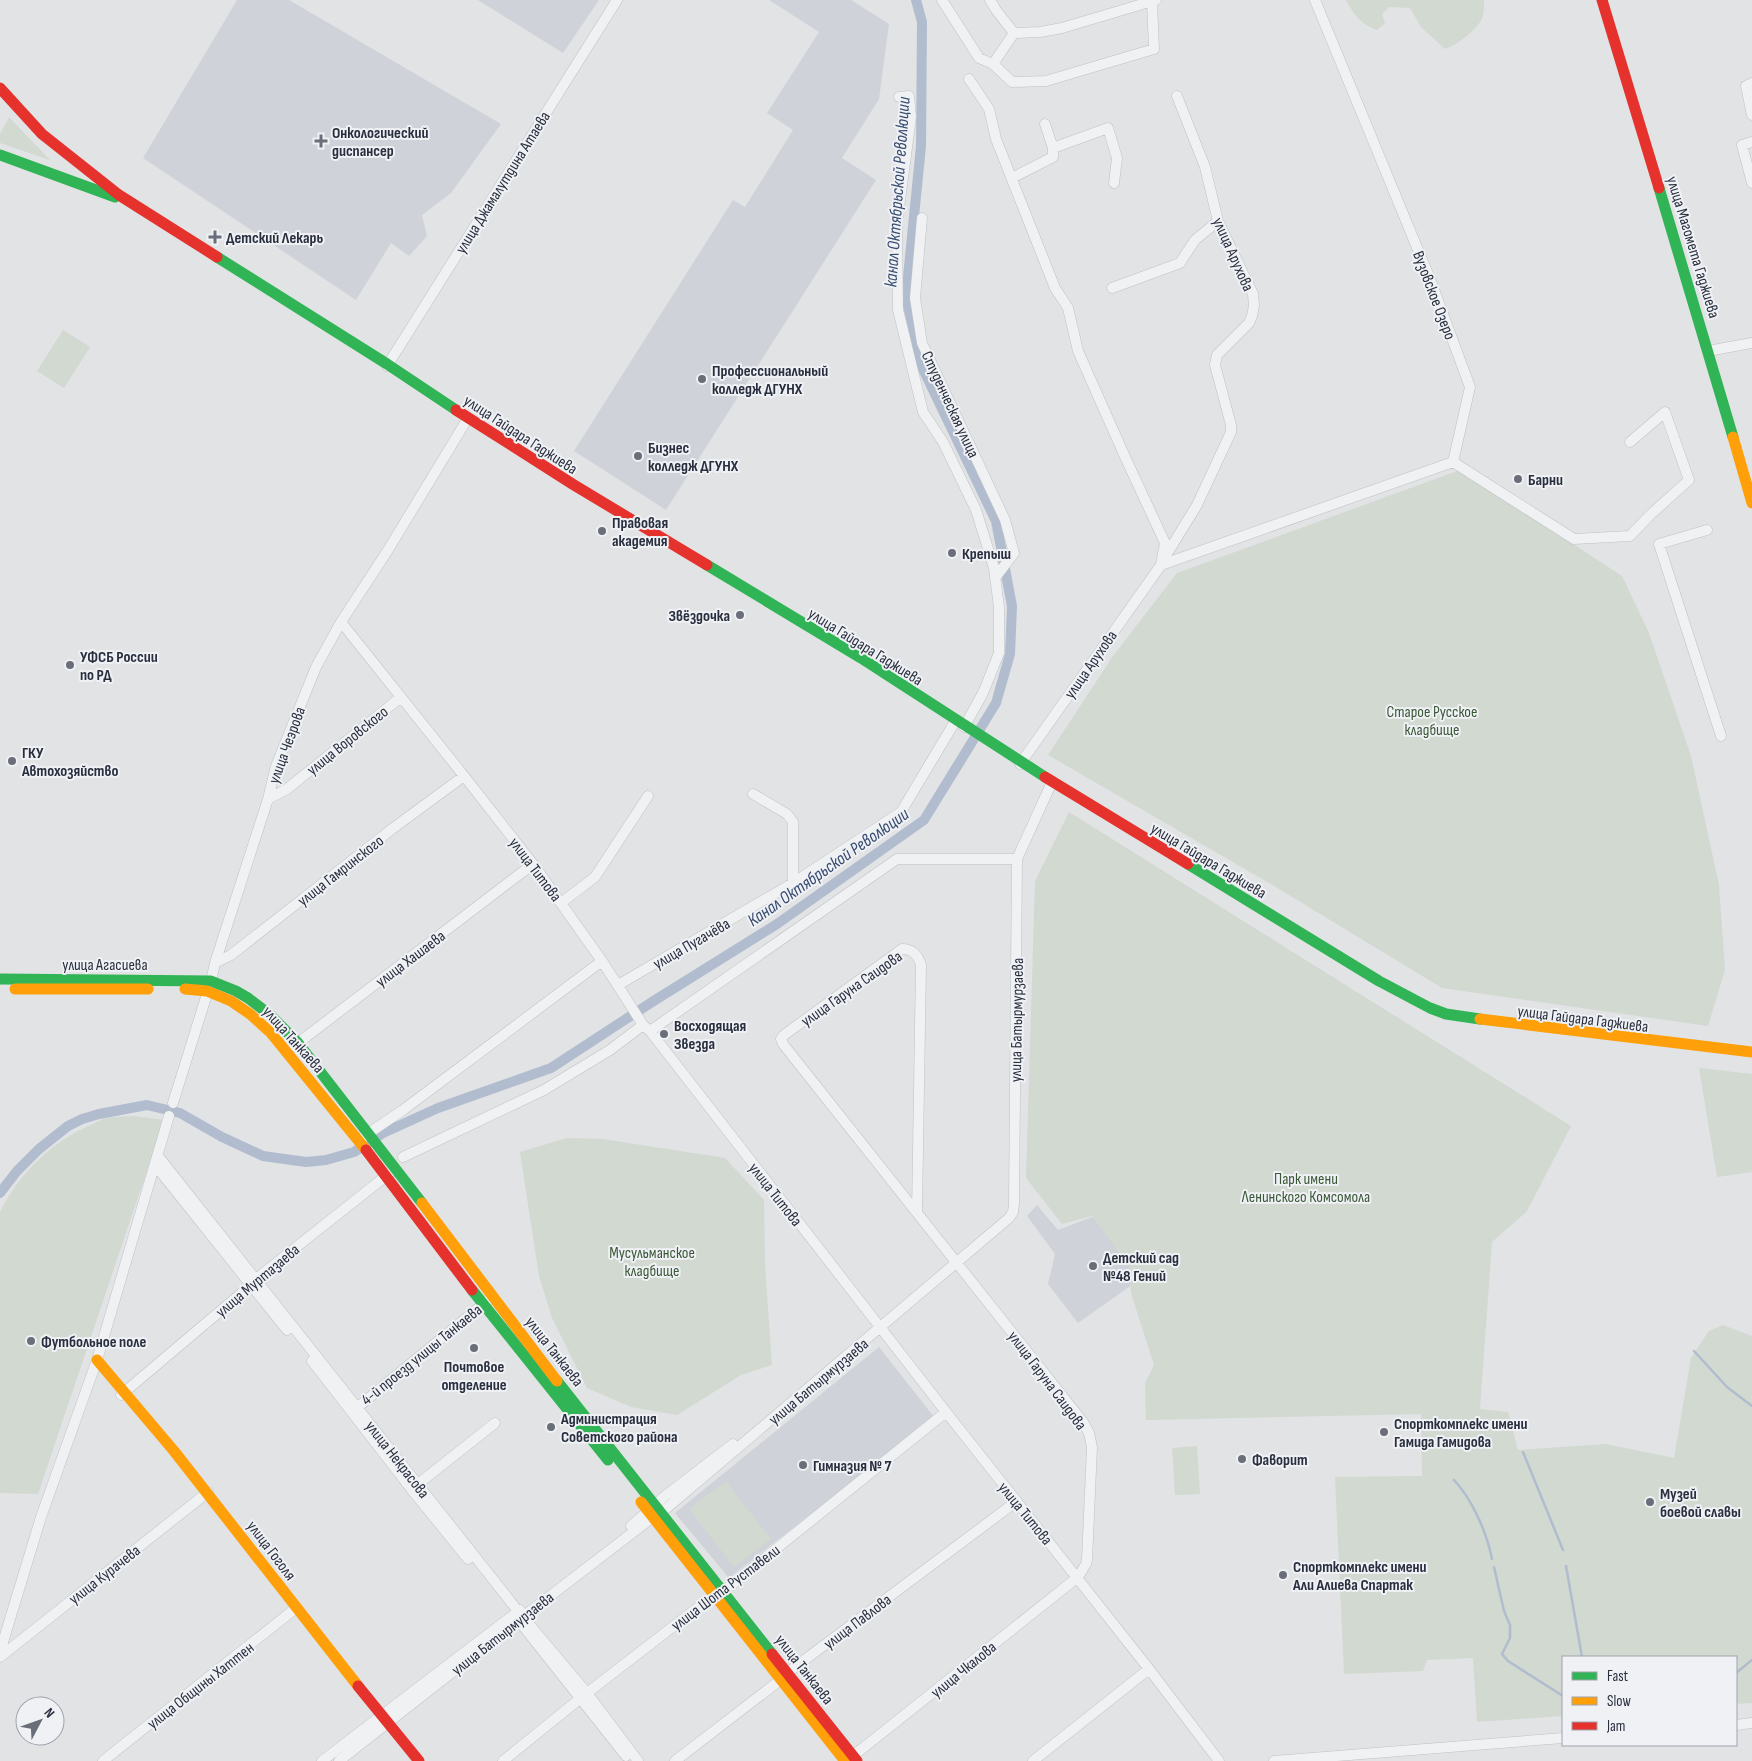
<svg xmlns="http://www.w3.org/2000/svg" width="1752" height="1761" font-family="'Sofia Sans Condensed',sans-serif">
<rect width="100%" height="100%" fill="#e1e3e5"/>
<path fill="#cfd2d8" d="M237,0H289L501,124L451,193L422,215L427,236L409,256L391,243L356,300L143,158Z
M478,0H599L563,53Z
M769,0H851L889,24L879,99L842,158L876,180L666,510L574,451L733,200L745,207L793,130L767,113L819,32Z
M1037,1205L1058,1230L1095,1216L1143,1277L1078,1323L1048,1284L1055,1254L1027,1216Z
M879,1347L934,1417L729,1578L675,1513Z"/>
<path fill="#d1d9d1" d="M1346,0H1484C1484,5 1484,11 1483,16C1479,29 1457,45 1445,49L1421,27L1410,8L1389,7L1382,14L1385,23L1377,30C1362,25 1353,14 1346,0Z
M9,117L50,160L0,143V134Z
M63,330L90,347L64,388L37,371Z
M1460,470L1622,576L1649,633L1691,756L1719,885L1725,970L1708,1026L1442,988L1269,883L1048,755L1113,656L1177,573Z
M1069,812L1571,1126L1527,1211L1492,1242L1480,1409L1508,1412L1518,1450L1606,1444L1674,1458L1691,1358L1709,1331L1723,1325L1752,1336V1703L1736,1704V1657H1563V1716L1477,1722L1473,1658L1427,1660L1423,1671L1344,1674L1335,1477L1422,1476L1421,1414L1146,1420L1145,1383L1154,1365L1131,1293L1129,1266L1092,1216L1062,1224L1026,1178L1035,881Z
M1699,1068L1752,1074V1172L1717,1177Z
M134,1116L164,1120L38,1494L0,1493V1212C19,1173 54,1140 93,1124C98,1122 102,1119 107,1118C116,1116 126,1117 134,1116Z
M567,1138L603,1139L725,1158L764,1200L765,1265L772,1365L741,1375L677,1415L631,1407L587,1388L552,1318L539,1276L520,1152Z
M1197,1446L1200,1494L1175,1495L1172,1448Z
M726,1481L771,1539L734,1567L689,1509Z"/>
<g fill="none" stroke-linecap="round" stroke-linejoin="round">
<path stroke="#b1bdcf" stroke-width="2.5" d="M1694,1351L1727,1387L1752,1406
M1523,1452L1563,1550
M1454,1480C1472,1499 1487,1533 1492,1559
M1566,1566L1582,1657
M1494,1567L1504,1611L1510,1625V1638L1502,1654L1508,1661L1563,1696
M1736,1673L1752,1660"/>
<path stroke="#b1bdcf" stroke-width="10" d="M0,1193L17,1171L39,1149L68,1126L82,1119L99,1114L147,1105L180,1113L222,1137L263,1156L306,1162L326,1160L354,1152L383,1133L438,1108L551,1068L652,1002L777,924L924,820L996,703L1010,654L1012,606L996,521L922,367L906,297L921,146L922,22L916,0"/>
<g stroke="#bfc1c3" stroke-width="11">
<path id="street" d="M942,0L979,58L993,64
M990,0L996,10L1014,33L993,64L1012,82L1046,81L1154,49L1152,1
M1315,0L1430,279L1470,387L1453,462
M1014,33L1040,32L1062,28L1156,0
M969,79L989,109L996,139L1055,288L1068,308L1078,351L1126,459L1165,543L1161,565L1020,764
M1752,83L1746,86L1752,115
M899,97L909,96L911,117L897,223L898,310L923,412L943,442L976,510L994,568L999,607V653L983,693L964,727
M1752,142L1742,145L1752,183
M1053,148L1108,128L1117,158L1114,183
M1012,178L1053,157V148L1045,124
M922,218L915,298L922,343L1005,520L1014,553L995,578
M1112,288L1180,263L1195,240L1218,221
M1708,351L1752,343
M387,366L617,0
M1453,462L1574,539L1630,536L1650,515L1689,480L1665,412L1630,442
M1707,530L1659,544L1721,736
M1165,557L1197,505L1231,432V425L1215,365L1217,355L1249,323L1252,316L1254,306L1253,294L1218,221L1205,167L1177,96
M1161,565L1453,462
M341,622L464,776L533,864L602,961L643,1025L650,1031L946,1412L1149,1669L1219,1761
M753,794L787,814L793,822V883
M268,799L287,789L401,697
M561,903L595,877L648,796
M215,963L231,955L392,829L464,776
M618,985L793,883L901,812L956,720
M650,1031L897,859H1017
M294,1046L533,864
M173,1103L211,981L215,963L268,799L276,766L316,667L341,622L388,550L468,418
M363,1137L403,1110L602,961
M158,1156L518,1611L587,1693L638,1761
M403,1157L544,1090L610,1050L643,1025
M155,1165L287,1330
M312,1361L412,1490L468,1559
M121,1395L251,1285L256,1279L391,1172
M353,1411L488,1300
M413,1488L495,1423
M631,1526L665,1496L733,1444
M519,1621L626,1756
M0,1652L41,1517L97,1360L169,1116
M0,1657L208,1492
M1736,1725L1752,1723
M848,1760L1078,1577L1086,1564L1087,1560L1092,1447L1089,1433L1083,1422L783,1044L781,1039L784,1035L902,949C913,949 918,955 921,965L917,1212
M103,1761L296,1608
M322,1761L520,1610
M339,1761L524,1616L653,1517L662,1512L1009,1218L1013,1212L1014,1204L1017,859L1052,782
M503,1761L587,1693L714,1595L725,1590L946,1412
M675,1761L779,1681L787,1673L1017,1501
M1033,1761L1149,1669
M1274,1761L1563,1738"/>
</g>
<use href="#street" stroke="#f0f1f3" stroke-width="10"/>
<path stroke="#30b455" stroke-width="11" d="M0,155L115,197
M1659,188L1733,437
M217,257L387,364L456,410
M707,565L861,658L1045,777
M1188,864L1379,981L1430,1008L1446,1014L1480,1019
M0,979L211,981L236,991L248,998L269,1014L298,1043L422,1203
M472,1290L608,1460
M557,1381L772,1654"/>
<path stroke="#ff9f0a" stroke-width="11" d="M1733,437L1752,503
M15,989H148
M185,989L207,991L231,1001L250,1014L271,1033L366,1150
M1480,1019L1752,1052
M422,1203L557,1381
M97,1360L174,1451L358,1686
M641,1502L845,1761"/>
<path stroke="#e5322d" stroke-width="11" d="M1602,0L1659,188
M0,88L42,134L119,195L217,257
M456,410L574,485L707,565
M1045,777L1188,864
M366,1150L472,1290
M772,1654L857,1761
M358,1686L419,1761"/>
</g>
<g fill="#696e78" stroke="#eff1f5" stroke-width="2">
<path d="M318.5 133.5h5v5h5v5h-5v5h-5v-5h-5v-5h5z"/>
<path d="M212.5 229.5h5v5h5v5h-5v5h-5v-5h-5v-5h5z"/>
<circle cx="702" cy="379" r="5"/>
<circle cx="638" cy="456" r="5"/>
<circle cx="1518" cy="479" r="5"/>
<circle cx="602" cy="531" r="5"/>
<circle cx="952" cy="553" r="5"/>
<circle cx="740" cy="615" r="5"/>
<circle cx="70" cy="665" r="5"/>
<circle cx="12" cy="761" r="5"/>
<circle cx="664" cy="1034" r="5"/>
<circle cx="1093" cy="1266" r="5"/>
<circle cx="31" cy="1341" r="5"/>
<circle cx="474" cy="1348" r="5"/>
<circle cx="551" cy="1427" r="5"/>
<circle cx="1384" cy="1432" r="5"/>
<circle cx="1242" cy="1459" r="5"/>
<circle cx="803" cy="1465" r="5"/>
<circle cx="1650" cy="1502" r="5"/>
<circle cx="1283" cy="1575" r="5"/>
</g>
<g text-anchor="middle" stroke-width="4" stroke-linejoin="round" paint-order="stroke">
<g font-size="16" font-weight="bold" fill="#292f3e" stroke="#eff1f5" text-anchor="start">
<text x="332" y="138">Онкологический<tspan x="332" dy="18">диспансер</tspan></text>
<text x="226" y="243">Детский Лекарь</text>
<text x="712" y="376">Профессиональный<tspan x="712" dy="18">колледж ДГУНХ</tspan></text>
<text x="648" y="453">Бизнес<tspan x="648" dy="18">колледж ДГУНХ</tspan></text>
<text x="1528" y="485">Барни</text>
<text x="612" y="528">Правовая<tspan x="612" dy="18">академия</tspan></text>
<text x="962" y="559">Крепыш</text>
<text x="730" y="621" text-anchor="end">Звёздочка</text>
<text x="80" y="662">УФСБ России<tspan x="80" dy="18">по РД</tspan></text>
<text x="22" y="758">ГКУ<tspan x="22" dy="18">Автохозяйство</tspan></text>
<text x="674" y="1031">Восходящая<tspan x="674" dy="18">Звезда</tspan></text>
<text x="1103" y="1263">Детский сад<tspan x="1103" dy="18">№48 Гений</tspan></text>
<text x="41" y="1347">Футбольное поле</text>
<text x="474" y="1372" text-anchor="middle">Почтовое<tspan x="474" dy="18">отделение</tspan></text>
<text x="561" y="1424">Администрация<tspan x="561" dy="18">Советского района</tspan></text>
<text x="1394" y="1429">Спорткомплекс имени<tspan x="1394" dy="18">Гамида Гамидова</tspan></text>
<text x="1252" y="1465">Фаворит</text>
<text x="813" y="1471">Гимназия № 7</text>
<text x="1660" y="1499">Музей<tspan x="1660" dy="18">боевой славы</tspan></text>
<text x="1293" y="1572">Спорткомплекс имени<tspan x="1293" dy="18">Али Алиева Спартак</tspan></text>
</g>
<g font-size="16" fill="#292f3e" stroke="#eff1f5">
<text transform="translate(502 182) rotate(-58)" y="6">улица Джамалутдина Атаева</text>
<text transform="translate(1694 247) rotate(73)" y="6">улица Магомета Гаджиева</text>
<text transform="translate(1234 254) rotate(66)" y="6">улица Арухова</text>
<text transform="translate(1435 295) rotate(69)" y="6">Вузовское Озеро</text>
<text transform="translate(951 404) rotate(65)" y="6">Студенческая улица</text>
<text transform="translate(521 434) rotate(33)" y="6">улица Гайдара Гаджиева</text>
<text transform="translate(866 646) rotate(32)" y="6">улица Гайдара Гаджиева</text>
<text transform="translate(1090 664) rotate(-55)" y="6">улица Арухова</text>
<text transform="translate(347 740) rotate(-39)" y="6">улица Воровского</text>
<text transform="translate(286 745) rotate(-70)" y="6">улица Чеэрова</text>
<text transform="translate(1209 860) rotate(31)" y="6">улица Гайдара Гаджиева</text>
<text transform="translate(536 869) rotate(53)" y="6">улица Титова</text>
<text transform="translate(340 870) rotate(-38)" y="6">улица Гамринского</text>
<text transform="translate(691 943) rotate(-30)" y="6">улица Пугачёва</text>
<text transform="translate(410 958) rotate(-37)" y="6">улица Хашаева</text>
<text x="105" y="970">улица Агасиева</text>
<text transform="translate(851 988) rotate(-35)" y="6">улица Гаруна Саидова</text>
<text transform="translate(1583 1018) rotate(7)" y="6">улица Гайдара Гаджиева</text>
<text transform="translate(1016 1020) rotate(-89)" y="6">улица Батырмурзаева</text>
<text transform="translate(294 1039) rotate(48)" y="6">улица Танкаева</text>
<text transform="translate(776 1194) rotate(52)" y="6">улица Титова</text>
<text transform="translate(257 1280) rotate(-40)" y="6">улица Муртазаева</text>
<text transform="translate(555 1351) rotate(52)" y="6">улица Танкаева</text>
<text transform="translate(421 1354) rotate(-39)" y="6">4-й проезд улицы Танкаева</text>
<text transform="translate(1048 1380) rotate(53)" y="6">улица Гаруна Саидова</text>
<text transform="translate(818 1381) rotate(-40)" y="6">улица Батырмурзаева</text>
<text transform="translate(398 1459) rotate(52)" y="6">улица Некрасова</text>
<text transform="translate(1026 1513) rotate(51)" y="6">улица Титова</text>
<text transform="translate(272 1550) rotate(53)" y="6">улица Гоголя</text>
<text transform="translate(104 1574) rotate(-38)" y="6">улица Курачева</text>
<text transform="translate(725 1587) rotate(-37)" y="6">улица Шота Руставели</text>
<text transform="translate(857 1621) rotate(-37)" y="6">улица Павлова</text>
<text transform="translate(502 1633) rotate(-38)" y="6">улица Батырмурзаева</text>
<text transform="translate(805 1669) rotate(52)" y="6">улица Танкаева</text>
<text transform="translate(963 1669) rotate(-39)" y="6">улица Чкалова</text>
<text transform="translate(200 1685) rotate(-38)" y="6">улица Общины Хаттен</text>
</g>
<g font-size="16" fill="#3b5837" stroke="#eff1f5">
<text x="1432" y="717">Старое Русское<tspan x="1432" dy="18">кладбище</tspan></text>
<text x="1306" y="1184">Парк имени<tspan x="1306" dy="18">Ленинского Комсомола</tspan></text>
<text x="652" y="1258">Мусульманское<tspan x="652" dy="18">кладбище</tspan></text>
</g>
<g font-size="18" font-style="italic" fill="#364b6f" stroke="#eff1f5">
<text transform="translate(897 192) rotate(-86)" y="6">канал Октябрьской Революции</text>
<text transform="translate(828 867) rotate(-35)" y="6">Канал Октябрьской Революции</text>
</g>
</g>
<rect x="1562" y="1656" width="175" height="90" fill="#eff1f5" stroke="#a0a3ac"/>
<rect x="1572" y="1672" width="25" height="8" fill="#30b455" stroke="#a0a3ac"/>
<text x="1607" y="1681" font-size="15" fill="#292f3e">Fast</text>
<rect x="1572" y="1697" width="25" height="8" fill="#ff9f0a" stroke="#a0a3ac"/>
<text x="1607" y="1706" font-size="15" fill="#292f3e">Slow</text>
<rect x="1572" y="1722" width="25" height="8" fill="#e5322d" stroke="#a0a3ac"/>
<text x="1607" y="1731" font-size="15" fill="#292f3e">Jam</text>
<g transform="translate(40 1721) rotate(49)"><circle r="24" fill="#eff1f5" stroke="#a0a3ac"/>
<path d="M0-4L9 19L0 12L-9 19Z" fill="#696e78"/>
<text y="-8" font-size="14" font-weight="bold" text-anchor="middle" fill="#292f3e">N</text>
</g>
</svg>
